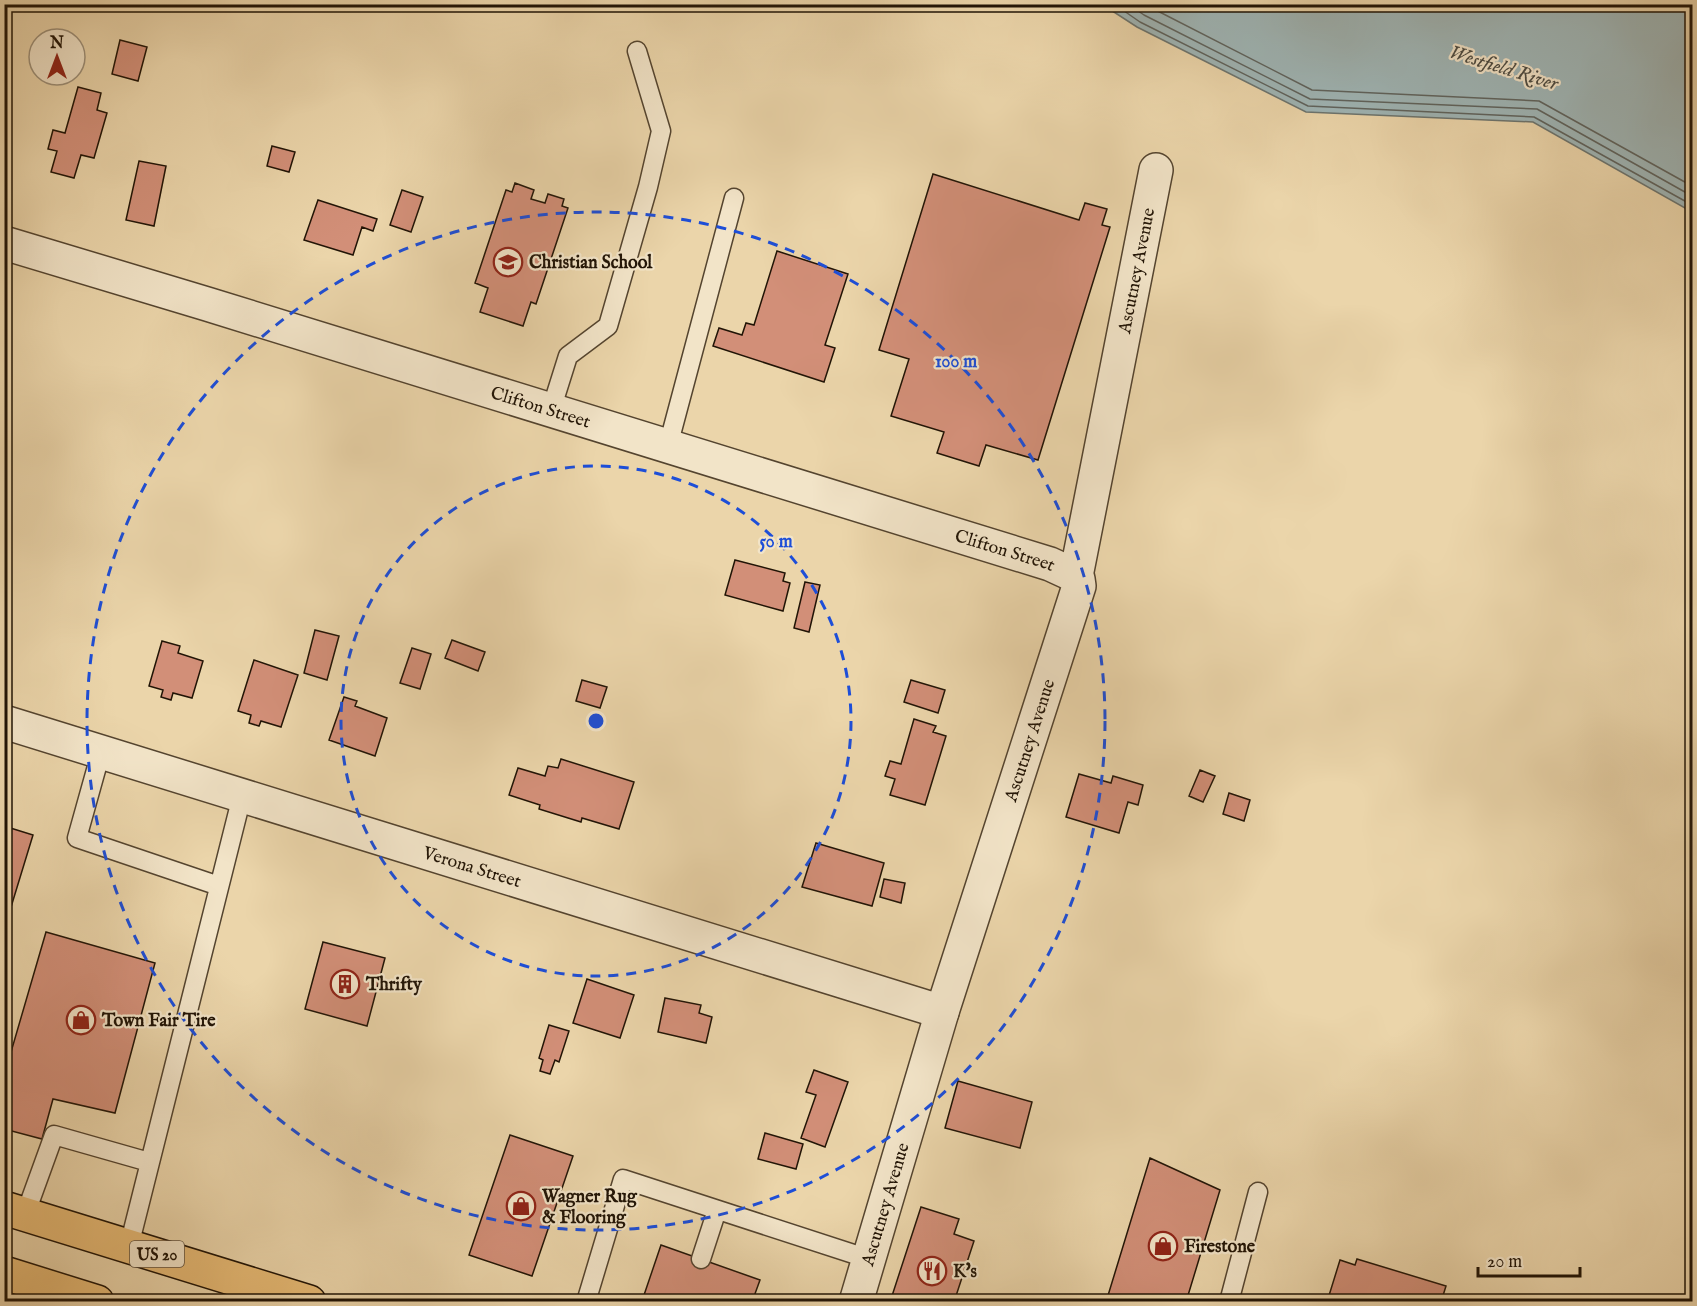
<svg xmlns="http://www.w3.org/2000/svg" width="1697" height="1306" font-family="'IM FELL English',serif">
<rect width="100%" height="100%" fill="#ebd5aa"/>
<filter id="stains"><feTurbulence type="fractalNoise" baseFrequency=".00333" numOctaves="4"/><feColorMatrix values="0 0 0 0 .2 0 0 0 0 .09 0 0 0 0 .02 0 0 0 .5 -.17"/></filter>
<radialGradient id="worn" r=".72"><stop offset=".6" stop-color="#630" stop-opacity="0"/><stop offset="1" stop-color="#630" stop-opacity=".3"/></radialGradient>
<path fill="#9fb5b5" stroke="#6d756f" stroke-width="1.5" d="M1103,5H1692V212L1533,122L1306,112L1137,27Z"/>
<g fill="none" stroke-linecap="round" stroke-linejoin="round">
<path stroke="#60645e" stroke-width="1.5" d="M1114,4L1140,22L1308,106L1534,117L1692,205
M1128,4L1144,15L1310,99L1537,109L1692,196
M1144,4L1312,90L1539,101L1692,186"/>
</g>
<path fill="#d28f78" stroke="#211406" stroke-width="1.5" d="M120,40L147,47L138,81L112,74Z
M78,87L101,93L97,110L107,113L94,158L81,155L74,178L51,172L57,151L48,149L53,130L65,133Z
M272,146L295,152L289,172L267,166Z
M139,161L166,166L154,226L126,220Z
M933,174L1079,220L1085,203L1107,209L1102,225L1110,227L1038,460L986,445L979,466L937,453L944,432L891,416L909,359L879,350Z
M515,183L534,190L531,199L545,203L548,194L564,199L562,206L568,208L536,304L531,302L523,326L480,312L488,288L475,283L506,190L512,192Z
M402,190L423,197L411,232L390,225Z
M318,200L377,219L373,231L362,227L353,255L304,240Z
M777,251L848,274L825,345L835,348L824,382L713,346L719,328L742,335L746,323L754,325Z
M735,560L785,573L783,581L790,583L783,611L725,595Z
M805,582L820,585L809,632L794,628Z
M315,630L339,636L327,680L304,673Z
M452,640L485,652L478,671L445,658Z
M162,641L180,646L178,653L203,661L192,698L173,693L171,700L161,697L163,690L149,686Z
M412,648L431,654L420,689L400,683Z
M254,660L298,675L281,727L261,721L259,726L249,723L251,715L238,711Z
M582,680L607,687L600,708L576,701Z
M911,680L945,690L938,713L904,702Z
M344,697L357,701L355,706L387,718L375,756L329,740Z
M914,719L936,726L933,732L946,736L925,805L890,795L895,779L885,776L890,761L901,764Z
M561,759L634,782L619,829L582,818L581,822L539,809L540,805L509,795L518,768L545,776L548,766L558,768Z
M1200,770L1215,776L1203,802L1189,796Z
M1079,774L1111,783L1113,776L1143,785L1138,805L1128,802L1119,833L1066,817Z
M1229,793L1250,800L1244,821L1223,814Z
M4,826L33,835L4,930Z
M816,843L884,863L872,906L802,887Z
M884,879L905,883L901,903L880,897Z
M46,932L155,963L115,1113L53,1099L42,1139L4,1129V1076Z
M323,942L385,958L367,1026L305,1009Z
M587,979L634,995L620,1038L573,1023Z
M665,998L701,1005L699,1013L712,1017L706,1043L658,1032Z
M549,1025L569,1031L559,1062L555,1060L550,1074L540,1071L543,1060L539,1058Z
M814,1070L848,1082L825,1147L801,1138L816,1095L806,1092Z
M958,1081L1032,1102L1020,1148L945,1128Z
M765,1133L803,1144L796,1169L758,1159Z
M510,1135L573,1156L532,1276L469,1255Z
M1150,1158L1220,1190L1186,1302H1106Z
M921,1207L959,1219L954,1234L974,1241L954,1302H890Z
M661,1245L760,1280L752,1302H654L643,1298Z
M1357,1259L1446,1286L1441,1302H1327L1340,1260L1355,1265Z"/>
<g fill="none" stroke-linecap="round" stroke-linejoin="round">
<g stroke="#54442f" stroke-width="21">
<path id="lane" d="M551,410L568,356L608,326L648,187L661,131L637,51
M668,446L734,198
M101,752L77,838L219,886
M25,1215L54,1135L149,1162
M129,1246L242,796
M701,1259L717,1210
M586,1302L623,1179L869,1259
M1229,1302L1258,1192"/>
</g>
<g stroke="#54442f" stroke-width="36">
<g id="street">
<path id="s1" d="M4,243L207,304L1050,564L1076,576"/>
<path id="s2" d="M4,722L942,1012"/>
<path id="s3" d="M856,1302L942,1012L1079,586L1078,579L1076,576L1156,170"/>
</g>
</g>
<g stroke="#211406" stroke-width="36">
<path id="primary" d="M4,1208L309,1302
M4,1273L97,1302"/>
</g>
<use href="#lane" stroke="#f2e4c8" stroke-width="18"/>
<use href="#street" stroke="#f2e4c8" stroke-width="33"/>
<use href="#primary" stroke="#e6ba75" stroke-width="33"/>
</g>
<g fill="none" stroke="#1d4ed8" stroke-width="3" stroke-dasharray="10 8">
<circle cx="596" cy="721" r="255"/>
<circle cx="596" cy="721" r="509"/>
</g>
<defs>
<g id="school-ring" transform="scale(1.5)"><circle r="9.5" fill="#f2e4c8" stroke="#8f2418" stroke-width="1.5"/><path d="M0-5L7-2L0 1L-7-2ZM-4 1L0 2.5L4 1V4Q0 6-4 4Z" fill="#8f2418"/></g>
<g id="building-ring" transform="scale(1.5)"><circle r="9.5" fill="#f2e4c8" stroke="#8f2418" stroke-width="1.5"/><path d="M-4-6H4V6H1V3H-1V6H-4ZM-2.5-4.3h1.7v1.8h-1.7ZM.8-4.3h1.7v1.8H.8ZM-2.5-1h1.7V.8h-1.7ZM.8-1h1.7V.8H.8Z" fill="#8f2418"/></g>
<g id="shop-ring" transform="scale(1.5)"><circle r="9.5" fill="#f2e4c8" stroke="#8f2418" stroke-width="1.5"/><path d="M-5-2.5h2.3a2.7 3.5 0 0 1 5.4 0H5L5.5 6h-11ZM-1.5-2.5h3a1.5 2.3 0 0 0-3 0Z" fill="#8f2418"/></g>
<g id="restaurant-ring" transform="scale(1.5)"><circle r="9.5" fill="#f2e4c8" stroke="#8f2418" stroke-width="1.5"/><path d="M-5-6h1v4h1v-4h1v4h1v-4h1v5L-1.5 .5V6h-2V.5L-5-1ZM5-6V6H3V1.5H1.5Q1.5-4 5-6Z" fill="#8f2418"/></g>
</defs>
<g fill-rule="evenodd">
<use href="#school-ring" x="508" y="262"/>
<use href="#building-ring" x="345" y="984"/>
<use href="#shop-ring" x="81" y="1020"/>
<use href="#shop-ring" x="521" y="1206"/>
<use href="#shop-ring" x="1163" y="1246"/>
<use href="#restaurant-ring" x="932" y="1271"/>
</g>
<g text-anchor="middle" stroke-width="4.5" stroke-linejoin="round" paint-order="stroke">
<rect fill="#f2e4c8" stroke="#605240" stroke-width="1.5" x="130" y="1241" width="54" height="26" rx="4.5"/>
<g font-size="16" font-weight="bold" fill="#211406">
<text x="157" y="1260">US 20</text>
</g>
<g font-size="18" font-weight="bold" fill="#211406" stroke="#f2e4c8" text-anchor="start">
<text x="529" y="268">Christian School</text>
<text x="366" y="990">Thrifty</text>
<text x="102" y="1026">Town Fair Tire</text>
<text x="542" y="1202">Wagner Rug<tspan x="542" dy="21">&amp; Flooring</tspan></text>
<text x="1184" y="1252">Firestone</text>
<text x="953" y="1277">K's</text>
</g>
<g font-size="18" fill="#211406" stroke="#f2e4c8">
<text dy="6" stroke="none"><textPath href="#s3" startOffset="1072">Ascutney Avenue</textPath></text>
<text dy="6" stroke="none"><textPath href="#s1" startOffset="561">Clifton Street</textPath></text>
<text dy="6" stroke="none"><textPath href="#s1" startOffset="1047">Clifton Street</textPath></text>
<text dy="6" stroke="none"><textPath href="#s3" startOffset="588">Ascutney Avenue</textPath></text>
<text dy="6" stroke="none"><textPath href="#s2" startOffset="490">Verona Street</textPath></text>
<text dy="6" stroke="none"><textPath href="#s3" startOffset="102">Ascutney Avenue</textPath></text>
</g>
<g font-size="20" font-style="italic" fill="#4d4c43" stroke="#f2e4c8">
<text transform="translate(1504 67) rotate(17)" y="7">Westfield River</text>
</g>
</g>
<circle cx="596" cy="721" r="9" fill="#1d4ed8" stroke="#f2e4c8" stroke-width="3"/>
<g font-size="18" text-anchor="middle" font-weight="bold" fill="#1d4ed8" stroke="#f2e4c8" stroke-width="4.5" stroke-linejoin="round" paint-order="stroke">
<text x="956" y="367">100 m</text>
<text x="776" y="547">50 m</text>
</g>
<rect width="1697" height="1306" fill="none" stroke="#ebd5aa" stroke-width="24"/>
<rect x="6" y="6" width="1685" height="1294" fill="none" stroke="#211406" stroke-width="3"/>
<rect x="12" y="12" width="1673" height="1282" fill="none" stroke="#211406" stroke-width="1.5"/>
<g transform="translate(57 57)"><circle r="28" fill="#f2e4c8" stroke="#9e917a" stroke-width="1.5"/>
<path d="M0-4.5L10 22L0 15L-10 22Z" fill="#8f2418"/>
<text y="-9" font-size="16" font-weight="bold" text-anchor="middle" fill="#211406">N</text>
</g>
<path d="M1478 1267v9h102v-9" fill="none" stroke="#211406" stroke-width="3"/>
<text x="1487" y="1267" font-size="18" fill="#211406" stroke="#f2e4c8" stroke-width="4.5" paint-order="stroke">20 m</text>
<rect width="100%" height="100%" filter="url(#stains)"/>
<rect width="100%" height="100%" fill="url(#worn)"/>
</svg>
